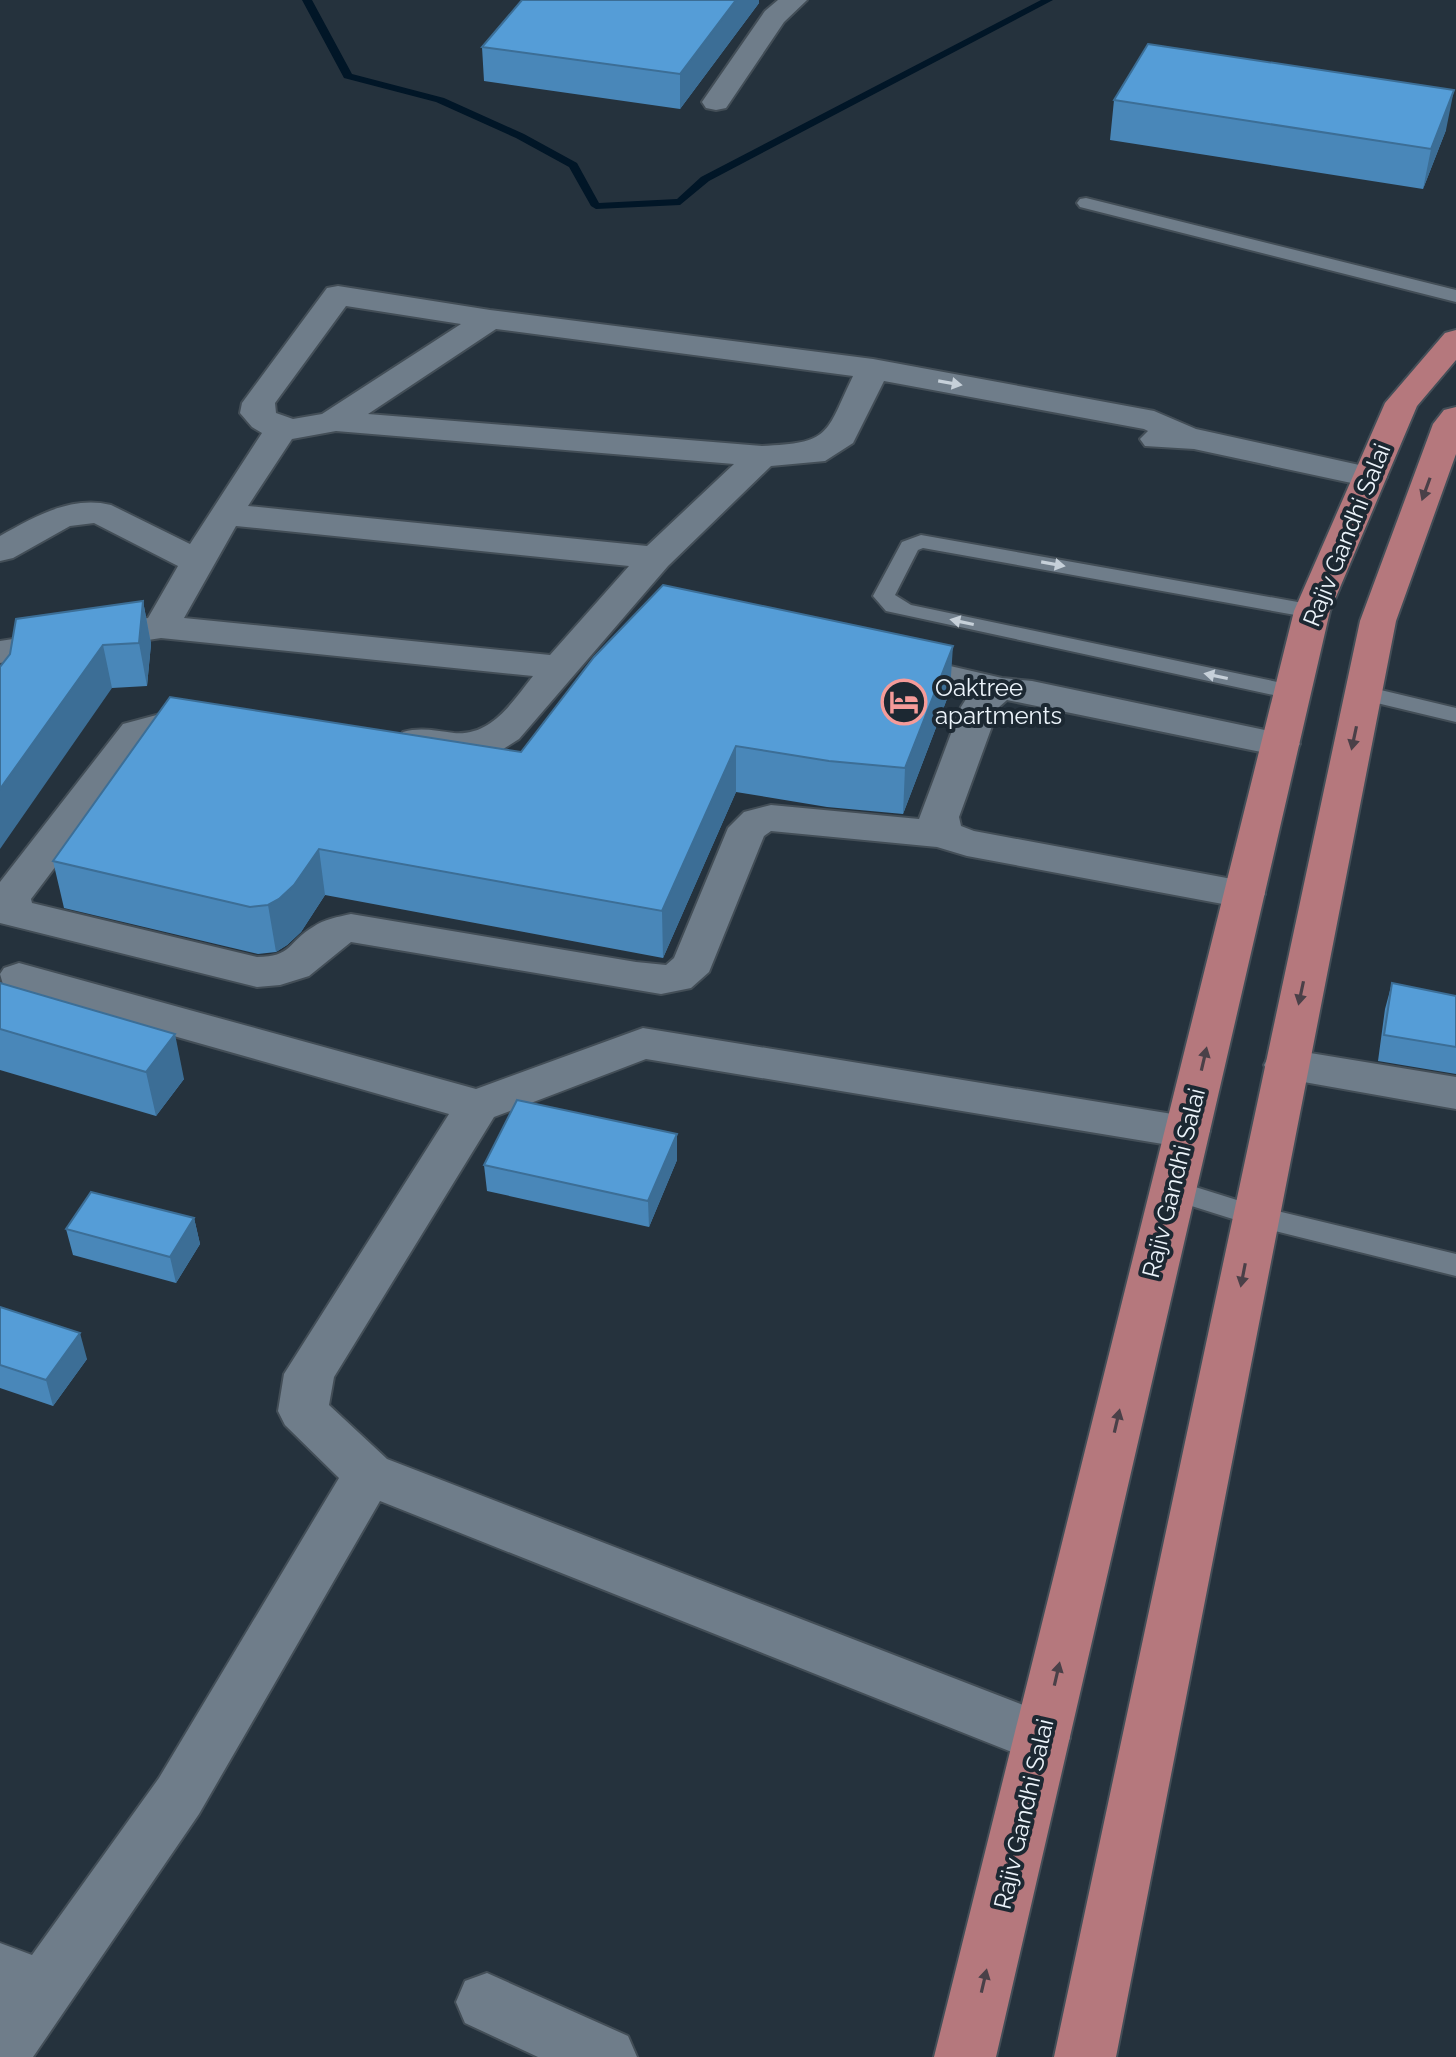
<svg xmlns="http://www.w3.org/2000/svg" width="1456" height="2057" font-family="Raleway,sans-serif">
<rect width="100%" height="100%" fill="#25323d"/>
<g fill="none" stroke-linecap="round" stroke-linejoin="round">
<path fill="#011627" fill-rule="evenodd" d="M302,0H312L352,74L444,98L524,134L577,163L599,203L677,199L701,177L1041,0H1053L709,181L680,205L596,209L591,206L569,167L516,138L436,102L344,78Z"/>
<g stroke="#434e57" stroke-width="4">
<path id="lane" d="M1086,198L1456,290V302L1080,207L1077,203L1080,199Z
M921,535L1320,606L1323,611L1320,616L1312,618L923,548L918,550L895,595L911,605L1292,685L1300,687L1303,692L1300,697L1292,699L886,611L873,596L902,542Z
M1364,686L1456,708V722L1356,698L1353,693L1356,688Z
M1173,1180L1256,1206L1456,1254V1276L1255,1226L1163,1197L1159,1190L1163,1183Z"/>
</g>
<g stroke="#434e57" stroke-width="4">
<path id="street" d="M778,0H807L784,22L726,108L716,110L706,108L702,102L765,11Z
M338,286L490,310L873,359L1154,411L1196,429L1382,470L1387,477L1382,484L1370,487L1194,449L1145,446L1140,439L1148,431L1144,429L884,381L853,443L825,461L771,466L668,566L519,739L500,751L469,757L403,748L398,740L403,732C421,727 436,731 454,733C492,736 512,702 533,676L161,638L0,663V641L148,618L178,566L94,523L70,526L13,558L0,561V536C34,517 71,495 111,505L190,544L262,433L252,427L240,413L242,403L327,288ZM346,306L461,324L322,414L293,419L276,413L275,403ZM496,329L853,376C825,435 831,443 762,446L368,414ZM336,431L734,464L647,546L248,506L292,439ZM236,526L629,566L550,655L184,618Z
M894,653L1002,678L1032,681L1294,736L1300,744L1294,752L1280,756L1007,700L999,707L959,817L961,826L974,831L1259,884L1265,894L1259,904L1244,908L967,856L937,847L771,831L764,836L709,972L691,988L661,994L351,942L309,976L280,985L257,987L0,923V882L123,724L164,713L220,724L225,732L220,740C196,746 174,734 151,740L31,899L32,903L257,957C292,957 288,942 313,927C324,919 338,917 351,914L636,962L666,965L674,958L728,828L744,812L771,805L919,819L961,707L970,693L881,672L875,664L881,656Z
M19,963L476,1089L643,1028L1203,1119L1210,1131L1203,1143L1187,1148L646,1059L494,1117L334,1377L329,1405L387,1459L1062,1720L1070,1738L1062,1756L1042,1763L1022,1756L380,1501L199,1814L33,2057H0V1943L32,1955L159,1778L339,1478L285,1425L278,1411L284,1374L449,1114L4,988L0,974L4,968Z
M1286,1049L1456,1077V1109L1270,1076L1264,1065L1270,1054Z
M487,1973L628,2036L637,2057H538L465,2023L456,2002L465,1981Z"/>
</g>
<g stroke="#434e57" stroke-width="4">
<path id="primary" d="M1456,330V360L1417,406L1330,611L996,2057H934L1294,611L1385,403L1445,333Z
M1456,407V454L1396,621L1116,2057H1054L1360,621L1433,424L1444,410Z"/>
</g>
<use href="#lane" fill="#6f7d8a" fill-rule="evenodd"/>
<use href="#street" fill="#6f7d8a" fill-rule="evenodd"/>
<use href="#primary" fill="#b5787d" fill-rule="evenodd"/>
</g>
<path fill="#4987b9" d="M759,3L680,109L484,81L482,47Z
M1114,100L1446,130L1423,189L1110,140Z
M143,601L151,644L147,686L112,688L0,667Z
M950,691L903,814L827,807L736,792L663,958L325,895L301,932L287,945L276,952L258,954L64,908L53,861L521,752Z
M0,983L184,1079L156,1116L0,1070Z
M1392,983L1456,996V1074L1378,1061L1385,1009Z
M677,1134V1160L649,1227L487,1191L484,1165Z
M194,1218L200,1244L176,1283L73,1255L66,1229Z
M0,1307L87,1359L53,1406L0,1388Z"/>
<path fill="#3c6e96" d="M736,0H759V3L680,109V74Z
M1454,90L1446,130L1423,189L1431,149Z
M143,601L151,644L147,686L139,643Z
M103,645L112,688L0,849V789Z
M953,646L950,691L903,814L905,768Z
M736,746V792L663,958L662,911Z
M319,849L325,895L301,932L287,945L276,952L268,905Z
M175,1034L184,1079L156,1116L146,1072Z
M677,1134V1160L649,1227L648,1201Z
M194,1218L200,1244L176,1283L170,1257Z
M80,1333L87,1359L53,1406L46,1380Z"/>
<path fill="#559dd7" stroke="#3c6e96" stroke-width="2" d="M522,0H736L680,74L482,47Z
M1148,44L1454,90L1431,149L1114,100Z
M663,585L953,646L905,768L829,761L736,746L662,911L319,849L294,885L279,899L268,905L250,907L53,861L170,697L521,752L594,657Z
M143,601L139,643L103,645L0,789V667L10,654L16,619Z
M0,983L175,1034L146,1072L0,1029Z
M1392,983L1456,996V1047L1384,1035Z
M517,1100L677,1134L648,1201L484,1165Z
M91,1192L194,1218L170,1257L66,1229Z
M0,1307L80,1333L46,1380L0,1365Z"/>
<defs><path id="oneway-solid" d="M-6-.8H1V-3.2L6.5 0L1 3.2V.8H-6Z" transform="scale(2)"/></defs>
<g fill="#c6d0d9">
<use href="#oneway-solid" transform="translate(950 383) rotate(10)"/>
<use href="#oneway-solid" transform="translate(1053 564) rotate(10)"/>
<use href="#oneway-solid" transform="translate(962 622) rotate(-168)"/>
<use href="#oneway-solid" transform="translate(1216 676) rotate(-168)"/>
</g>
<g fill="#4a4048">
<use href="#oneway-solid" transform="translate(1426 489) rotate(110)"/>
<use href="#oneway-solid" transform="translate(1354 738) rotate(102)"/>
<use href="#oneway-solid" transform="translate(1301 993) rotate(102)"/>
<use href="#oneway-solid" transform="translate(1204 1059) rotate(-77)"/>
<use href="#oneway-solid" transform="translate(1243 1275) rotate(101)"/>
<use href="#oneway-solid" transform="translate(1117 1421) rotate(-77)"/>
<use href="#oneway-solid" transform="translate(1057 1674) rotate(-77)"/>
<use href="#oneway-solid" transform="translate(984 1981) rotate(-77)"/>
</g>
<defs>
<g id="hotel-ring" transform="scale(2.3)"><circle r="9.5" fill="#1c2832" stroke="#f59b99" stroke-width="1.5"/><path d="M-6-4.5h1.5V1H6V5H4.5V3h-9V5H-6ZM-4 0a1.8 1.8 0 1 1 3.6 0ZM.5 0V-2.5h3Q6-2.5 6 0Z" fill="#f59b99"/></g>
</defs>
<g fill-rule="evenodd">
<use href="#hotel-ring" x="904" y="702"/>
</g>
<g text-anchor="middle" stroke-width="8" stroke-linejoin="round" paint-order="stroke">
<g font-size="24" fill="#ecf4fb" stroke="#1c2832">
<text transform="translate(1347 535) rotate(-68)" y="8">Rajiv Gandhi Salai</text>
<text transform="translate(1174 1183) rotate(-76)" y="8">Rajiv Gandhi Salai</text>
<text transform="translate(1024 1814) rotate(-77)" y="8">Rajiv Gandhi Salai</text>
</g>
<g font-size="24" fill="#ecf4fb" stroke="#1c2832" text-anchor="start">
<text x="935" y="696">Oaktree<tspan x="935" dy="28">apartments</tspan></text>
</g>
</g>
</svg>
